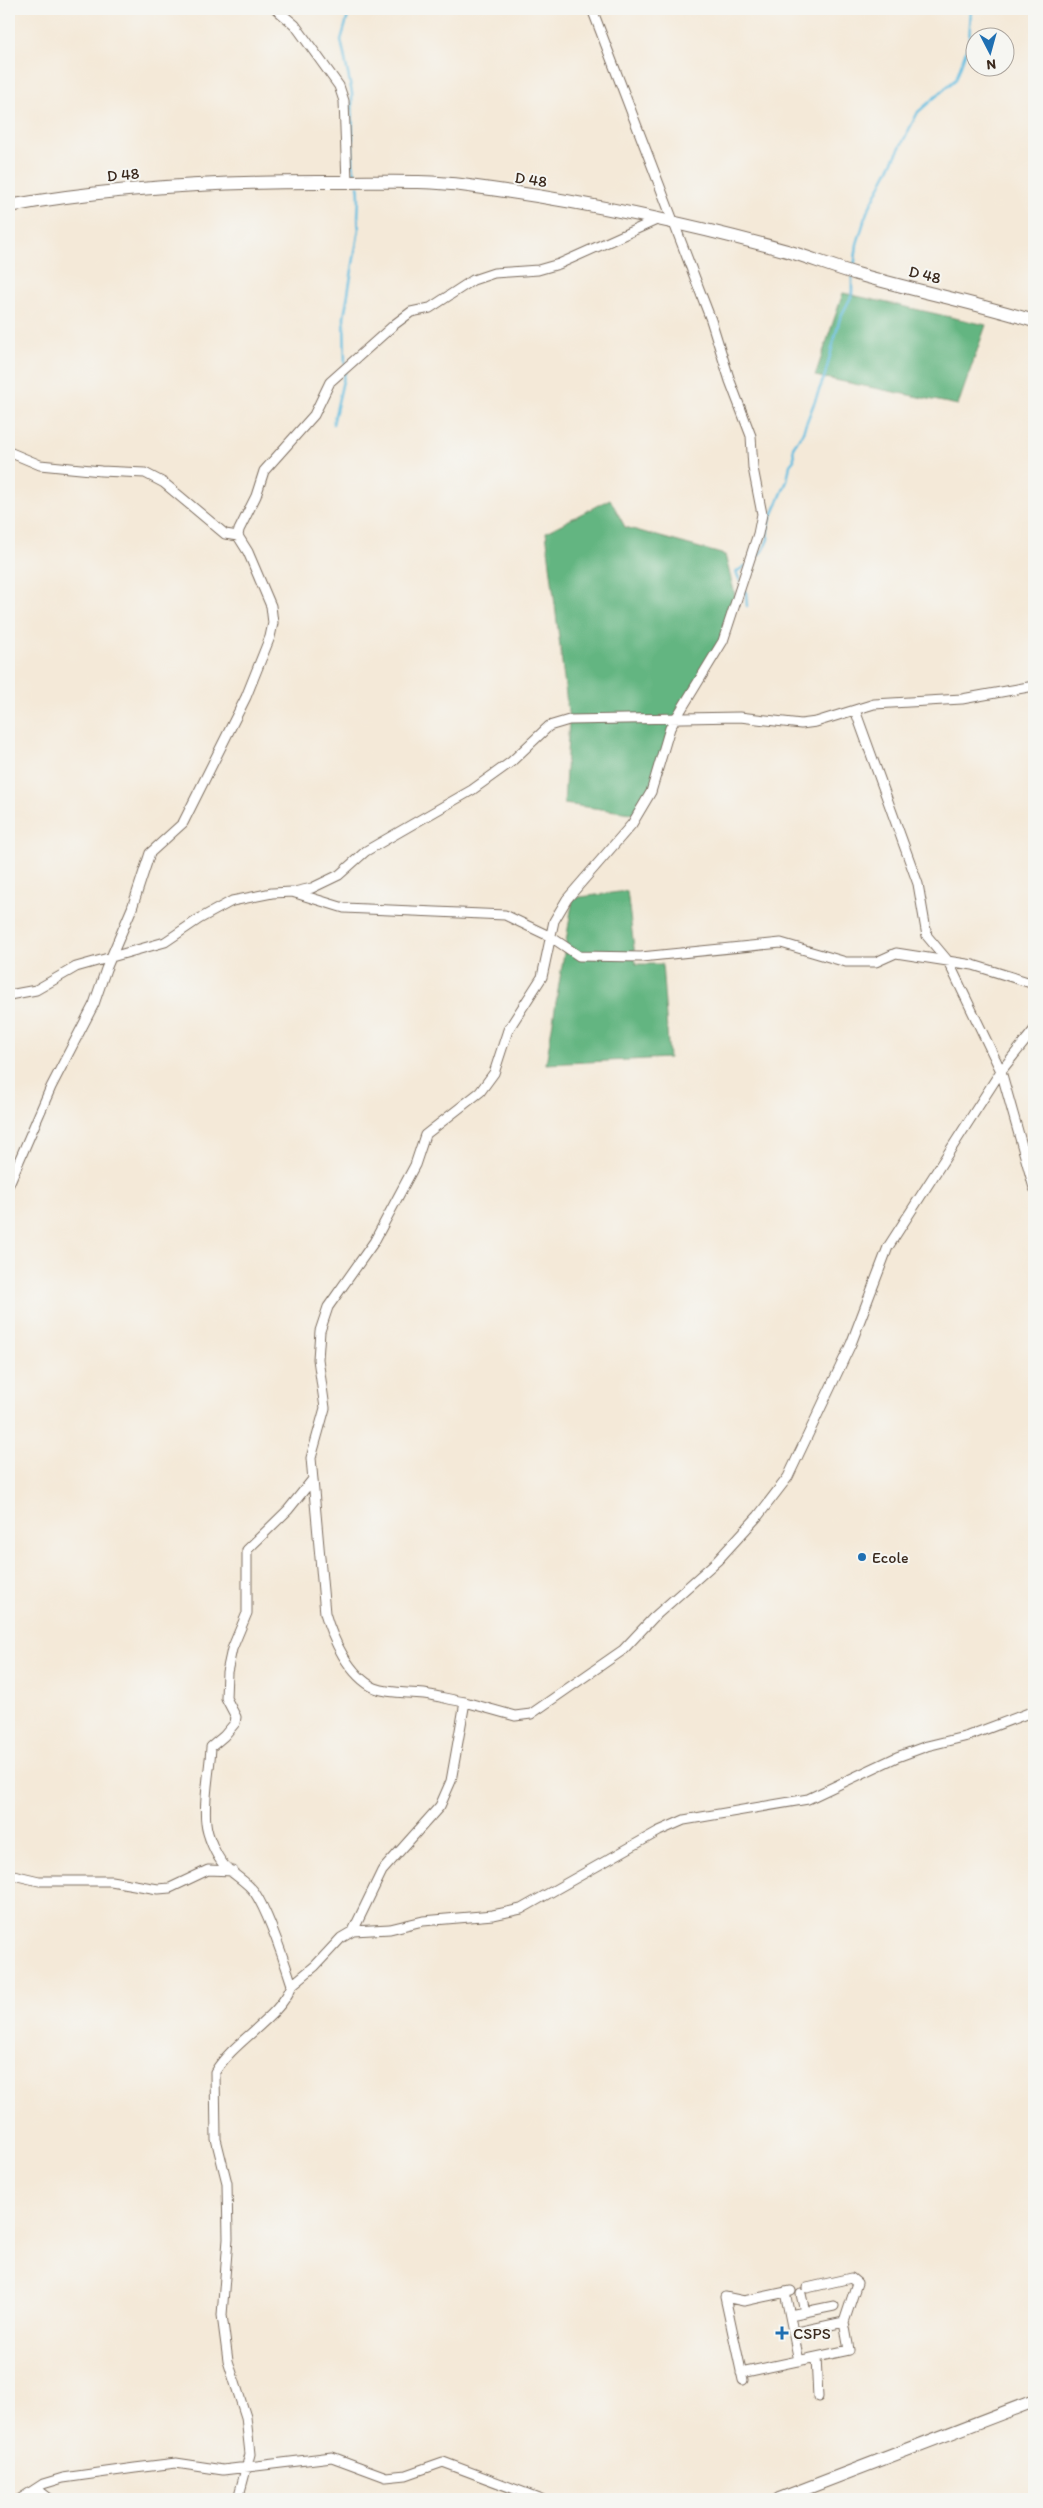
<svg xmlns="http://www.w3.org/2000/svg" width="1043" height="2508" font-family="Itim,sans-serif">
<rect width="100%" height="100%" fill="#f6f6f2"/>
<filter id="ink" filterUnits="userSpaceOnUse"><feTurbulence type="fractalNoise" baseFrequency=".02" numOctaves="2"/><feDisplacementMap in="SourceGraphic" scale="10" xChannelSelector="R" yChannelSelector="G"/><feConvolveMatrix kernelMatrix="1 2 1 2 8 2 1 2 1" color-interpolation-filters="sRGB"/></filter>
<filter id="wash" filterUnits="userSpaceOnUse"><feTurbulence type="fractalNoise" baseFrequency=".0096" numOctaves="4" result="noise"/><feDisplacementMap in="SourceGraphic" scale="20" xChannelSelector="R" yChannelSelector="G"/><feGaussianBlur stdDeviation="1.12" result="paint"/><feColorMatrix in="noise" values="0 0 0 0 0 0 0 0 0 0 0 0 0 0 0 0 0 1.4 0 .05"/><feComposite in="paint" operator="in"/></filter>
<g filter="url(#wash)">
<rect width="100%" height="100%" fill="#f4e9d8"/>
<path fill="#64b581" stroke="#507050" d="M843,293L986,325L958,405L815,376Z
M610,499L625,527L725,555L736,599L723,641L670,728L651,792L638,814L564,804L569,720L546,532Z
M627,891L636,964H662L669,1058L546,1064L573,898Z"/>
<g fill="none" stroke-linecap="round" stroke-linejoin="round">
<path stroke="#61bcdf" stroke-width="2.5" d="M350,9L341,40L352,93L353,164L356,179
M854,269L857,244L867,212L918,112L956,79L969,42L971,9
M345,364L344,317L359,229C356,214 361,201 358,186
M333,424L345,372
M752,562L764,549L768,539V525L787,481L790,465L794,460L793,447L802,434L825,375L840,318L852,295V277
M740,581L736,572L745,566
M743,588L746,593L747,606"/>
</g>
</g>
<g filter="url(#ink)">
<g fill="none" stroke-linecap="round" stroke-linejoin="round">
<g stroke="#7c6d5f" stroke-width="11">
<path id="street" d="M276,9L295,25L339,86L344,101L347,182
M9,452L40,465L101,471L145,473L164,483L225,534L238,536
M855,710L918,884L927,936L948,961L1001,1071L1034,1188
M294,892L312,888L339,875L366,851L472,790L511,762L549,726L569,720L740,717L801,724L816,722L874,704L962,699L1034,686
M9,995L36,990L76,967L165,942L199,919L232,901L272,893L292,892L344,908L505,915L551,937L579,956L641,957L781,943L846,962H876L896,953L973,965L1034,984
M9,1184L51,1087L94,1004L106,969L132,908L150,853L183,823L246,697L270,637L273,623L271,606L248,552L238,536L239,530L256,496L264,471L314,415L330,382L395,324L411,312L430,308L473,280L494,273L538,270L559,264L659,219
M465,1702C451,1700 438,1696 424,1694C407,1692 391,1694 375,1688C349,1676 332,1638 325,1613L311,1458L325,1408L318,1359L320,1331L328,1307L374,1242L415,1165L425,1135L480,1092L494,1073L508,1030L542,977L554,921L567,899L632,824L651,792L670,728L723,641L758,534L762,514L753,468L751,436L730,381L711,320L592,9
M9,1874L39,1881H111L158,1889L170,1888L208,1870L233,1871
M353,1931L382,1871L440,1806L451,1781L465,1702L515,1716L531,1714L623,1650L653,1618L717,1561L758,1516L788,1477L851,1344L888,1247L1001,1071L1034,1030
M292,1985L315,1966L341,1938L353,1931L390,1929L423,1921L493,1915L521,1909L659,1831L684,1820L808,1799L897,1757L927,1746L968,1736L1034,1711
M785,2292L799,2361
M801,2294L805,2312
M790,2315L834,2306
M793,2333L844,2322
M816,2357L818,2397
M741,2373L849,2350L844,2322L857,2283L851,2278L807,2288
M743,2380L725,2297L744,2301L791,2291
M37,2489L50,2499
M20,2499L43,2484L63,2478L135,2468L176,2463L223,2470L332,2457L386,2477L406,2475L443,2462L541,2499
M238,2499L250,2454L246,2417L228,2361L222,2315L228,2239L227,2183L216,2139L215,2072C234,2040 280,2018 292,1985C284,1960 269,1914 255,1893C247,1881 233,1875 224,1865C216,1856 207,1835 206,1823C203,1801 210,1770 211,1747L224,1736L235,1723L236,1717L226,1698L227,1672L232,1649L247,1613V1550L288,1510L313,1479"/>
</g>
<g stroke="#7c6d5f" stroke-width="14">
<path id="secondary" d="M9,206C119,186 231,181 343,182C385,182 427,180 469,186C576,200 683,222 787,251C811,258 833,267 857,274C916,291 976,303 1034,321
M779,2499L1034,2401"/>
</g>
<use href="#street" stroke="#fff" stroke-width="9"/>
<use href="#secondary" stroke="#fff" stroke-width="12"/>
</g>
</g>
<g fill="#1f6fb2" stroke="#f6f6f2" stroke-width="2">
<circle cx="862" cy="1557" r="5"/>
<path d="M779.5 2325.5h5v5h5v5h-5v5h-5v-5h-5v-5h5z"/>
</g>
<g text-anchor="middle" stroke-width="4" stroke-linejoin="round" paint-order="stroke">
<g font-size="16" fill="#3b2a1e" stroke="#f6f6f2">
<text transform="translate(123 174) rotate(-5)" y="6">D 48</text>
<text transform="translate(531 179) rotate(9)" y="6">D 48</text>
<text transform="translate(925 274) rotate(14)" y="6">D 48</text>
</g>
<g font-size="16" fill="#3b2a1e" stroke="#f6f6f2" text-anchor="start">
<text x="872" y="1563">Ecole</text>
<text x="793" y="2339">CSPS</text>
</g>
</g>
<rect width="1043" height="2508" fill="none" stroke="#f6f6f2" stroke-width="30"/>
<g transform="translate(990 52) rotate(174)"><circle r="24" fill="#f6f6f2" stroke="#aba49d"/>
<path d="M0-4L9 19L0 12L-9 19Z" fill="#1f6fb2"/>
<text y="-8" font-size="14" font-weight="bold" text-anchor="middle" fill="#3b2a1e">N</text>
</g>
</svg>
